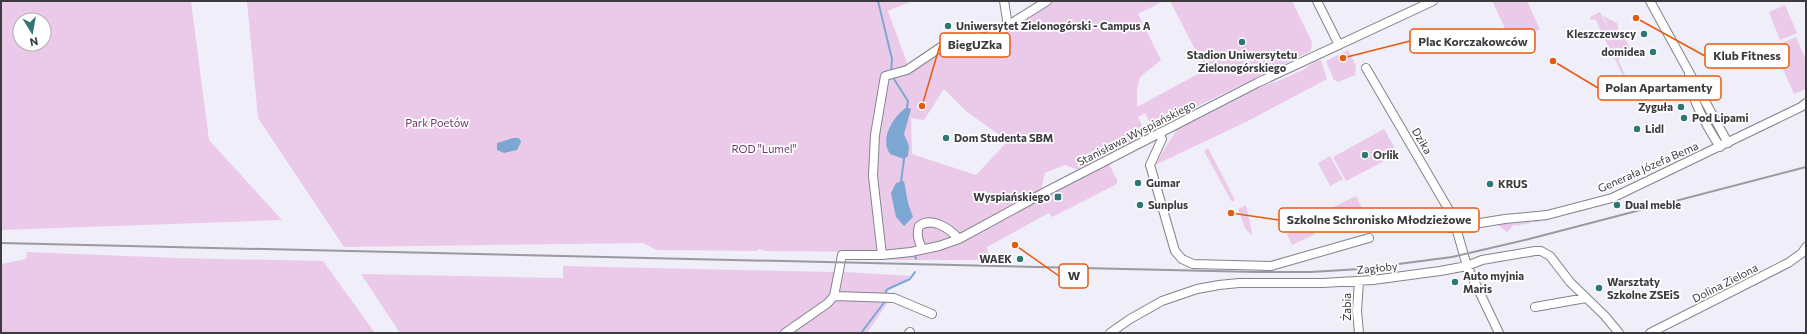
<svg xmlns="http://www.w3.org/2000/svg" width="1807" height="334" font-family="Commissioner,sans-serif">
<rect width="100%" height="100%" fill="#efeef9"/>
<path fill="#ebcae9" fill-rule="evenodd" d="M1,1H191L209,140L282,220L1,230ZM20,20H44V44H20Z
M247,1H912L888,11L909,68L949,43L996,34L1050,1H1164L1138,14L1161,60L1140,77L1137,90V107L1207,69L1201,61L1170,1H1292L1312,42L1311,51L1181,114L1157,128L1154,129L1152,127L1145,113L1138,117L1145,132L1141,139L1081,171L1065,165L1045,173L1041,190L965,231L931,245L884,252L765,251L760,249L756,251L657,250L643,243L344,247L258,118ZM944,89L967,112L1008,141L976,175L912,154L911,118L924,120Z
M1492,1H1527L1540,29L1512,43Z
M1785,5L1797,33L1780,40L1769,12Z
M1600,12L1614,40L1603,16L1617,23C1619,27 1617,32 1620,35L1621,31L1630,48L1628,53L1618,60L1626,77L1624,78L1595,19L1591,20L1590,17Z
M1796,37L1806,60V89L1794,94L1773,47Z
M1348,50L1356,66L1355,75L1338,82L1334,80L1326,61Z
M1321,60L1327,79L1248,121L1155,165L1177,129L1262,86L1278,81L1303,70L1314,62Z
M1384,129L1398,154L1346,181L1333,157Z
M1208,148L1235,200L1232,202L1204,151Z
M1330,156L1343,179L1330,186L1318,163Z
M1108,162L1117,180V184L1052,217L1049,213L987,247L989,260H881V256L950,244Z
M1356,196L1364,212L1331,229L1323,212Z
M1246,205L1252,233L1251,235L1245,228L1238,209Z
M1544,218L1547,221L1545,224L1546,221L1544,220L1539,222H1531L1529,224L1528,223L1523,225L1521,224L1519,226L1514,225L1507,232L1499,226L1500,223L1503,222L1506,224L1528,222L1530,220Z
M1309,223L1315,234L1292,245L1287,234Z
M27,252L176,258L323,261L375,333H1V264L26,259Z
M563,266L835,272L832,290L824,300L832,307L839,297L844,272L912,276L885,291L890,299L867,333H400L361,274L563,278Z"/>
<path fill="#7ca7d3" d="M907,107L911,109L904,134L909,146L908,156L904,159L890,154C879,138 894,116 907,107Z
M513,138H519L521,142L517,150L504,153L497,150V143Z
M904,181L908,203L913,217L904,226L896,217L893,203L891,193L896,183Z"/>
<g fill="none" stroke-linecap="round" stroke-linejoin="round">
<path stroke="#7ca7d3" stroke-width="2" d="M878,1L892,59L891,72
M892,76L908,101L907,107
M901,182L904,159
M915,254L916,259
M886,296V291L888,289L910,279L915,272
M861,333L886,300"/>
<g stroke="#83838d" stroke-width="10">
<path id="minor" d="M1004,1L1008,26
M1317,1L1339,45
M1650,1L1728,143
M1366,68L1453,217L1467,266L1499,333
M1689,75C1691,100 1706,125 1720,147
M1159,133L1162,139L1150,165L1175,251L1182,259L1193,264L1271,266L1369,238
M1449,228L1505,219L1547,215L1612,198L1801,107L1806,103
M922,249C919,241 916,235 919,226C932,216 950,229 959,239
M882,255L873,176L875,135L885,76L907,70L941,47L948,44L985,37L996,33L1047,1
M834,296L894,298L932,314
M1535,307L1586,298
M785,333L828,303L834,296L842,255H882L911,252L939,246L959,239L1049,190L1257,83L1433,1
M909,333L910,332
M1110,333L1130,319L1162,301L1197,289L1219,285L1239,283H1323L1373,280L1440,271L1467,266L1482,260L1535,251H1541L1550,256L1570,282L1605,316L1619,333
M1359,333L1357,311L1359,281
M1650,333L1788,263L1802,253L1806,247"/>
</g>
<use href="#minor" stroke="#fff" stroke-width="8"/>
<path stroke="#9a99a1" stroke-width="2" d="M1,243L1256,272H1311L1360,269L1452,257L1529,239L1806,167"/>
</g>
<g fill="#2e7774" stroke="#fff" stroke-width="1.5">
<circle cx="948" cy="26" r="4"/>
<circle cx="1644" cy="34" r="4"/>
<circle cx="1242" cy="42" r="4"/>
<circle cx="1653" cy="52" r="4"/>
<circle cx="1681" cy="107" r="4"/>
<circle cx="1684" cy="118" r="4"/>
<circle cx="1637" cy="129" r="4"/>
<circle cx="946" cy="138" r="4"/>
<circle cx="1365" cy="155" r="4"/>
<circle cx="1138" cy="183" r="4"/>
<circle cx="1490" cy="184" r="4"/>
<rect x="1054" y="193" width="8" height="8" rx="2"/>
<circle cx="1140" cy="205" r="4"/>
<circle cx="1617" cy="205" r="4"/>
<circle cx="1020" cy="259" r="4"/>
<circle cx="1455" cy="282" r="4"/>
<circle cx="1599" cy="288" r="4"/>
</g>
<g text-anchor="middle" stroke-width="3.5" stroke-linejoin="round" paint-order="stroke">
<g font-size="11" font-weight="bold" fill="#3b3a3f" stroke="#fff" text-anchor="start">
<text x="956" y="30">Uniwersytet Zielonogórski - Campus A</text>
<text x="1636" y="38" text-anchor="end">Kleszczewscy</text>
<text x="1645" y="56" text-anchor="end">domidea</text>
<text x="1242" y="59" text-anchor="middle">Stadion Uniwersytetu<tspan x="1242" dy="13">Zielonogórskiego</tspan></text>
<text x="1673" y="111" text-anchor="end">Zyguła</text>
<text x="1692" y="122">Pod Lipami</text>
<text x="1645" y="133">Lidl</text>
<text x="954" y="142">Dom Studenta SBM</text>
<text x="1373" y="159">Orlik</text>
<text x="1146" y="187">Gumar</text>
<text x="1498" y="188">KRUS</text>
<text x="1050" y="201" text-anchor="end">Wyspiańskiego</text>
<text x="1148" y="209">Sunplus</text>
<text x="1625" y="209">Dual meble</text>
<text x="1012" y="263" text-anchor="end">WAEK</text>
<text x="1463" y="280">Auto myjnia<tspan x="1463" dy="13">Maris</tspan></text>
<text x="1607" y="286">Warsztaty<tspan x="1607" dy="13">Szkolne ZSEiS</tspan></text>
</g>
<g font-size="11" fill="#6f376d" stroke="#fff">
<text x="437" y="127">Park Poetów</text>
<text x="764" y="153">ROD "Lumel"</text>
</g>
<g font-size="11" fill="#3b3a3f" stroke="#fff">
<text transform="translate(1136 133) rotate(-27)" y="4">Stanisława Wyspiańskiego</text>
<text transform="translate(1422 141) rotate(60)" y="4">Dzika</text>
<text transform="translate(1648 167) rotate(-24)" y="4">Generała Józefa Bema</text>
<text transform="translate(1377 268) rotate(-6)" y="4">Zagłoby</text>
<text transform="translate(1725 283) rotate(-27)" y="4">Dolina Zielona</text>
<text transform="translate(1347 307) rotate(-90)" y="4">Żabia</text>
</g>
</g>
<path fill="none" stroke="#e8590c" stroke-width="1.5" d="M1343 58L1410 41M922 106L940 45M1636 18L1705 56M1553 61L1598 88M1231 213L1279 220M1015 245L1059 276"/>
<g fill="#e8590c" stroke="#fff" stroke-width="1.5">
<circle cx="1343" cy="58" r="4"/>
<circle cx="922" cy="106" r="4"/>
<circle cx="1636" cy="18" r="4"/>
<circle cx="1553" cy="61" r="4"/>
<circle cx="1231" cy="213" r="4"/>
<circle cx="1015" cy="245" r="4"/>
</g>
<g fill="#fff" stroke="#e8590c" stroke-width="1.5">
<rect x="1410" y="29" width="125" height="24" rx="4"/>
<rect x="940" y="33" width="70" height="24" rx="4"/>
<rect x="1705" y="44" width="84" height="24" rx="4"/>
<rect x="1598" y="76" width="123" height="24" rx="4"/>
<rect x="1279" y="208" width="200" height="24" rx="4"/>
<rect x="1059" y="264" width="29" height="24" rx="4"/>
</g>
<g font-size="12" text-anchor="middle" font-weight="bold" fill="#3b3a3f">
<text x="1473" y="46">Plac Korczakowców</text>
<text x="975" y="49">BiegUZka</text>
<text x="1747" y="60">Klub Fitness</text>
<text x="1659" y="92">Polan Apartamenty</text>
<text x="1379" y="224">Szkolne Schronisko Młodzieżowe</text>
<text x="1074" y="280">W</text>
</g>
<rect width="1807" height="334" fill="none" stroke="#3b3a3f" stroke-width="4"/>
<g transform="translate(32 32) rotate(169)"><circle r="19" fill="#ffffff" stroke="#b1b0b2"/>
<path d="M0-3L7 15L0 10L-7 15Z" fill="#2e7774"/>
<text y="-6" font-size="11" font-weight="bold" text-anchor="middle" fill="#3b3a3f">N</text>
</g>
</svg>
